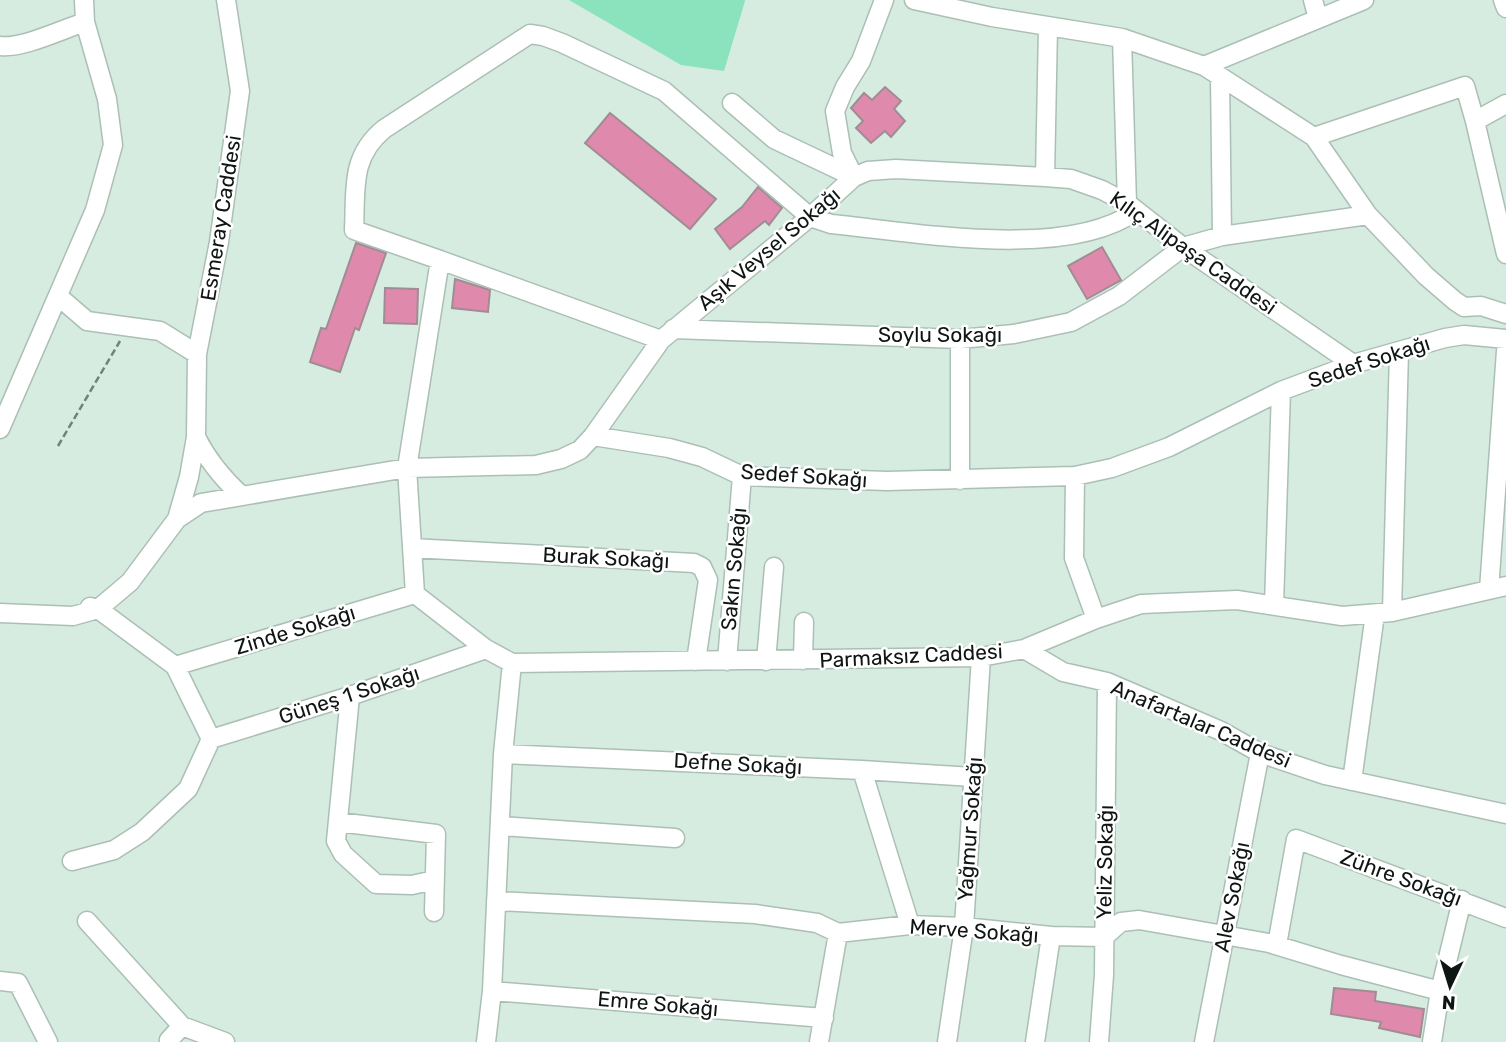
<svg xmlns="http://www.w3.org/2000/svg" width="1506" height="1042" font-family="Rubik,sans-serif">
<rect width="100%" height="100%" fill="#d7ece1"/>
<path fill="#8ae3bc" d="M569,0H745V1L724,71L681,65Z"/>
<path fill="#df89ad" stroke="#a08c93" stroke-width="2" d="M885,87L901,101L894,109L905,121L891,137L885,131L871,143L856,128L863,121L851,108L864,93L872,100Z
M610,113L716,199L690,229L585,143Z
M758,187L782,208L769,225L765,221L730,249L715,229L742,207Z
M356,243L386,253L359,330L355,328L340,372L310,362L321,328L326,329Z
M1102,247L1121,280L1087,299L1068,266Z
M455,279L490,290L488,312L452,308Z
M385,288L418,289L417,324L384,323Z
M1334,988L1376,992L1375,1001L1424,1009L1420,1037L1379,1028L1381,1022L1331,1014Z"/>
<g fill="none" stroke-linecap="round" stroke-linejoin="round">
<g stroke="#abbfb5" stroke-width="21">
<path id="minor" d="M914,0L992,17L1122,38L1204,66L1314,137L1368,215L1426,276L1455,301L1464,307L1481,306L1506,314
M1313,0L1318,19
M1503,0L1506,8
M1122,38L1127,203
M0,46C22,49 63,29 85,22
M1204,66L1364,0
M1220,77L1222,236
M732,103L774,139L854,177
M1475,121L1506,254
M1314,137L1465,86L1475,121L1506,104
M854,177L842,153L835,111L845,87L861,61L884,0
M1045,177L1048,27
M1136,211C1066,261 914,232 831,224L810,217L664,91L562,43L543,36L530,34L384,129C350,157 356,189 354,230L440,260L407,468L415,594L486,649L512,663L981,657L1024,649L1096,619L1141,604L1237,600L1342,616L1392,612L1506,586
M440,260L661,340
M58,296L87,321L160,331L197,354
M673,329L960,339L1014,334L1071,322L1119,296L1183,247L1222,236L1368,215
M0,429L95,210L113,145L107,99L85,22L84,0
M593,436L669,448L702,457L742,476L887,481L1075,476L1112,468L1169,447L1281,391L1353,364L1445,338L1464,335L1506,339
M196,437C208,461 222,478 242,496
M1075,476L1074,558L1096,619
M960,480V339
M177,519L189,477L196,437L197,354L219,242L240,91L226,0
M412,548L694,563L702,567L708,580L696,661
M1489,590L1506,351
M1274,605L1281,391
M90,607L98,609L175,666L211,739
M1392,612L1399,351
M0,613L73,616L98,609L130,582L177,519L201,503L407,468L536,465L561,459L580,450L593,436L661,340L810,217L854,177L868,171L896,169L1045,177L1071,179L1102,190L1127,203L1183,247L1353,364
M1024,649L1063,672L1107,682L1221,731L1260,753L1325,775L1506,814
M803,660L804,622
M727,661L742,476
M766,661L774,567
M175,666L415,594
M350,696L336,841L343,854L376,884L412,885L434,880
M211,739L350,696L486,649
M503,754L862,770L973,777
M862,770L910,925
M1352,781L1375,614
M338,822L436,834L434,912
M500,826L675,838
M72,861L114,850L142,832L188,789L211,739
M496,901L755,914L817,923L838,933L910,925L964,927L1051,936L1104,937L1121,922L1139,920L1269,943L1341,965L1440,991
M87,921L182,1026L225,1042
M1277,945L1296,839L1506,918
M0,981L18,983L48,1042
M492,991L824,1018
M170,1042L169,1040L182,1026
M486,1042L492,991L503,754L512,663
M819,1042L838,933
M947,1042L964,927L981,657
M1035,1042L1051,936
M1099,1042L1104,975L1107,682
M1204,1042L1260,753
M1432,1042L1440,991L1462,900"/>
</g>
<path stroke="#73817a" stroke-width="2.5" stroke-dasharray="7 3.5" stroke-linecap="butt" d="M58,446L120,341"/>
<use href="#minor" stroke="#fff" stroke-width="18"/>
</g>
<g text-anchor="middle" stroke-width="5" stroke-linejoin="round" paint-order="stroke">
<g font-size="21" fill="#0e1512" stroke="#fff">
<text transform="translate(221 218) rotate(-81)" y="7">Esmeray Caddesi</text>
<text transform="translate(769 249) rotate(-40)" y="7">Aşık Veysel Sokağı</text>
<text transform="translate(1193 253) rotate(35)" y="7">Kılıç Alipaşa Caddesi</text>
<text x="940" y="342">Soylu Sokağı</text>
<text transform="translate(1369 362) rotate(-18)" y="7">Sedef Sokağı</text>
<text transform="translate(804 476) rotate(4)" y="7">Sedef Sokağı</text>
<text transform="translate(606 558) rotate(3)" y="7">Burak Sokağı</text>
<text transform="translate(734 569) rotate(-85)" y="7">Sakın Sokağı</text>
<text transform="translate(295 630) rotate(-17)" y="7">Zinde Sokağı</text>
<text transform="translate(911 656) rotate(-3)" y="7">Parmaksız Caddesi</text>
<text transform="translate(349 695) rotate(-18)" y="7">Güneş 1 Sokağı</text>
<text transform="translate(1201 724) rotate(23)" y="7">Anafartalar Caddesi</text>
<text transform="translate(738 764) rotate(3)" y="7">Defne Sokağı</text>
<text transform="translate(970 829) rotate(-86)" y="7">Yağmur Sokağı</text>
<text transform="translate(1105 862) rotate(-89)" y="7">Yeliz Sokağı</text>
<text transform="translate(1401 878) rotate(20)" y="7">Zühre Sokağı</text>
<text transform="translate(1232 897) rotate(-79)" y="7">Alev Sokağı</text>
<text transform="translate(974 931) rotate(4)" y="7">Merve Sokağı</text>
<text transform="translate(658 1004) rotate(5)" y="7">Emre Sokağı</text>
</g>
</g>
<g transform="translate(1450 986) rotate(184)" stroke="#ffffff" stroke-width="5" paint-order="stroke">
<path d="M0-5L12 26L0 18L-12 26Z" fill="#0e1512"/>
<text y="-10" font-size="19" font-weight="bold" text-anchor="middle" fill="#0e1512">N</text>
</g>
</svg>
